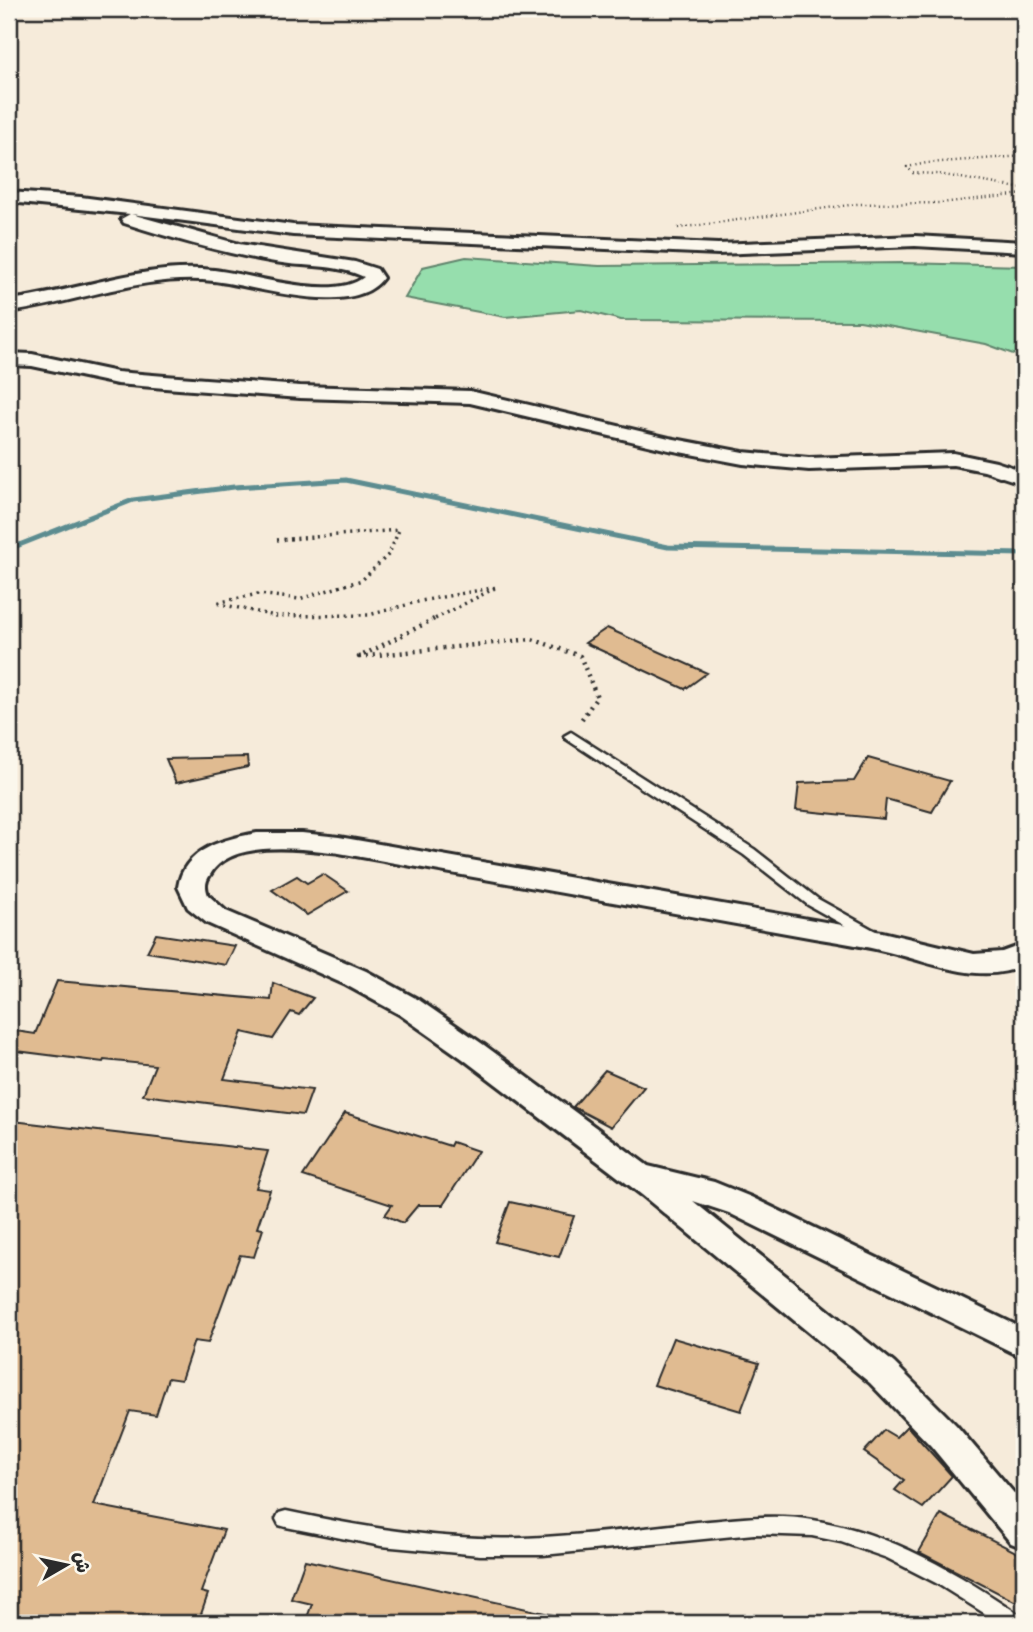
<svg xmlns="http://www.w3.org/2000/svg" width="1033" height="1632" font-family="Mali,'Playpen Sans Arabic',sans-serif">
<rect width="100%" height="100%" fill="#f6ebda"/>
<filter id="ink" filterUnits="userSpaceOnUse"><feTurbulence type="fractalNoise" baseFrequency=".0143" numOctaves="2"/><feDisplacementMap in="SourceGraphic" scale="14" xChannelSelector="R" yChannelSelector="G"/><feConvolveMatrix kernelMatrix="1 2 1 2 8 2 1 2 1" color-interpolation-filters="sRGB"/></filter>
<g filter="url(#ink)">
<path fill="#96dead" stroke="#60846c" stroke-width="2" d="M466,257L599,266L903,263L1024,266V358L986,344L860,321L621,320L581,310L505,317L405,298L423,267Z"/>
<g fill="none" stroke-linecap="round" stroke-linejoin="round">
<path stroke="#5c8c90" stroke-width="5" d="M9,549L133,500L234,487L346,480L668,547L1024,554"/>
</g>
<path fill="#e0bb91" stroke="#2b2b2b" stroke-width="2" d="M607,628L707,673L685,689L585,643Z
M247,757L248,767L176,783L166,759Z
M868,758L950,781L932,812L886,799L884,819L796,810L799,783L854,781Z
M323,874L348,891L307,915L272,890L297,876L307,883Z
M156,934L235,946L226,965L147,952Z
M57,981L271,1000L273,983L313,998L299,1015L291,1012L273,1039L242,1032L224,1079L312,1090L303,1115L143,1095L155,1065L104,1060L103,1062L9,1050V1030L35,1034Z
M605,1070L644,1087L611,1127L573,1107Z
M345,1113L450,1146L452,1142L478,1151L443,1205H418L403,1223L385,1215L392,1205L303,1176Z
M13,1121L268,1151L256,1188L270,1190L257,1228L263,1229L254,1257L240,1255L208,1343L194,1341L181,1380L168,1378L156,1415L130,1411L94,1505L224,1530L201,1592L208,1594L198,1623H9V1130Z
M510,1202L574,1216L559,1257L495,1242Z
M673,1338L759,1363L741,1411L654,1385Z
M907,1426L952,1476L923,1508L895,1490L904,1480L864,1452L884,1430L896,1437Z
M941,1514L1024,1556V1586L1016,1602L919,1552Z
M305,1560L554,1615L553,1623H305L312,1604L291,1599Z"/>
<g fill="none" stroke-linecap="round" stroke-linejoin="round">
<g stroke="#2b2b2b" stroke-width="5">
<path id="lane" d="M571,732L754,849L818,899L879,933L881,936L879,939H869L808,905L744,855L566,739L564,736Z
M286,1511C370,1529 457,1543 544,1537C595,1534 646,1528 697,1522C735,1519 775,1513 813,1520C892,1533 958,1573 1023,1617L1024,1623H1000L936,1583L887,1558L841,1542L812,1536L754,1534L543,1555H480L381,1546L286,1527L279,1525L276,1519L279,1513Z"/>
</g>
<g stroke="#2b2b2b" stroke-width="6">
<path id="street" d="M9,192L81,197L293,225L718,244L915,236L1024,242V252L915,246L718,254L293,235L131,214L239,244L355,262L377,269L383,278C354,319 257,286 214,281C145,273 77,303 9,312V300C76,292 145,262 214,270C251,274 334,302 364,277C337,264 304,267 275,262C223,253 173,239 124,223L121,219L130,214L9,202Z
M9,353L32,354L117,372L165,376L300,386L470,391L669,438L743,452L809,458L953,453L996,462L1024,471V484L984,471L953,465L809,470L743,464L669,450L470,403L300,398L165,388L117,384L32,366L9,365Z
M257,833H302L339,837L882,932L974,954L1002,952L1024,944V965C981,986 931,962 888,952C864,946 839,942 814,938L339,853C305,849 230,838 210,875C205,882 205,887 208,895L226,911L366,971L419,1000L484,1045L648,1166L714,1182L751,1197L1024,1329V1358L729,1213L693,1201L894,1363L956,1425L1024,1505V1548L1011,1543L931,1446L870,1383L642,1195L463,1059L399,1014L346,985L207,923L188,908L178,887C184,848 225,839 257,833Z"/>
</g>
<path stroke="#2b2b2b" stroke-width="2.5" stroke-dasharray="1 3.5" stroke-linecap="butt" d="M1024,156L927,163L907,167L913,173L938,174L1024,189
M678,228L857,204L940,203L1024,194"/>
<path stroke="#2b2b2b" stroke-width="3.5" stroke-dasharray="2 4.5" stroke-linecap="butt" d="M277,540L399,530L389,554L362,580L299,599L258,594L216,603L275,616L369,615L421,601L497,587L431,621"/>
<path stroke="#2b2b2b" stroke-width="4.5" stroke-dasharray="2 5" stroke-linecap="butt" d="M434,619L359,657L532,639L580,656L597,697L579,723"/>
<use href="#lane" fill="#fbf7ec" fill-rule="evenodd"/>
<use href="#street" fill="#fbf7ec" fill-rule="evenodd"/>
</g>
</g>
<rect width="1033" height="1632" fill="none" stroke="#fbf7ec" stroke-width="35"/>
<rect x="18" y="18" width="998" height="1597" fill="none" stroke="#2b2b2b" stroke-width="2.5" filter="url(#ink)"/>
<g transform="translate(66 1565) rotate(81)" stroke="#fbf7ec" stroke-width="5" paint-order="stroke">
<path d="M0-5L12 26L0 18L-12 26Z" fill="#2b2b2b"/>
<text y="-10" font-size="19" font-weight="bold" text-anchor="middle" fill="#2b2b2b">ش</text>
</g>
</svg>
